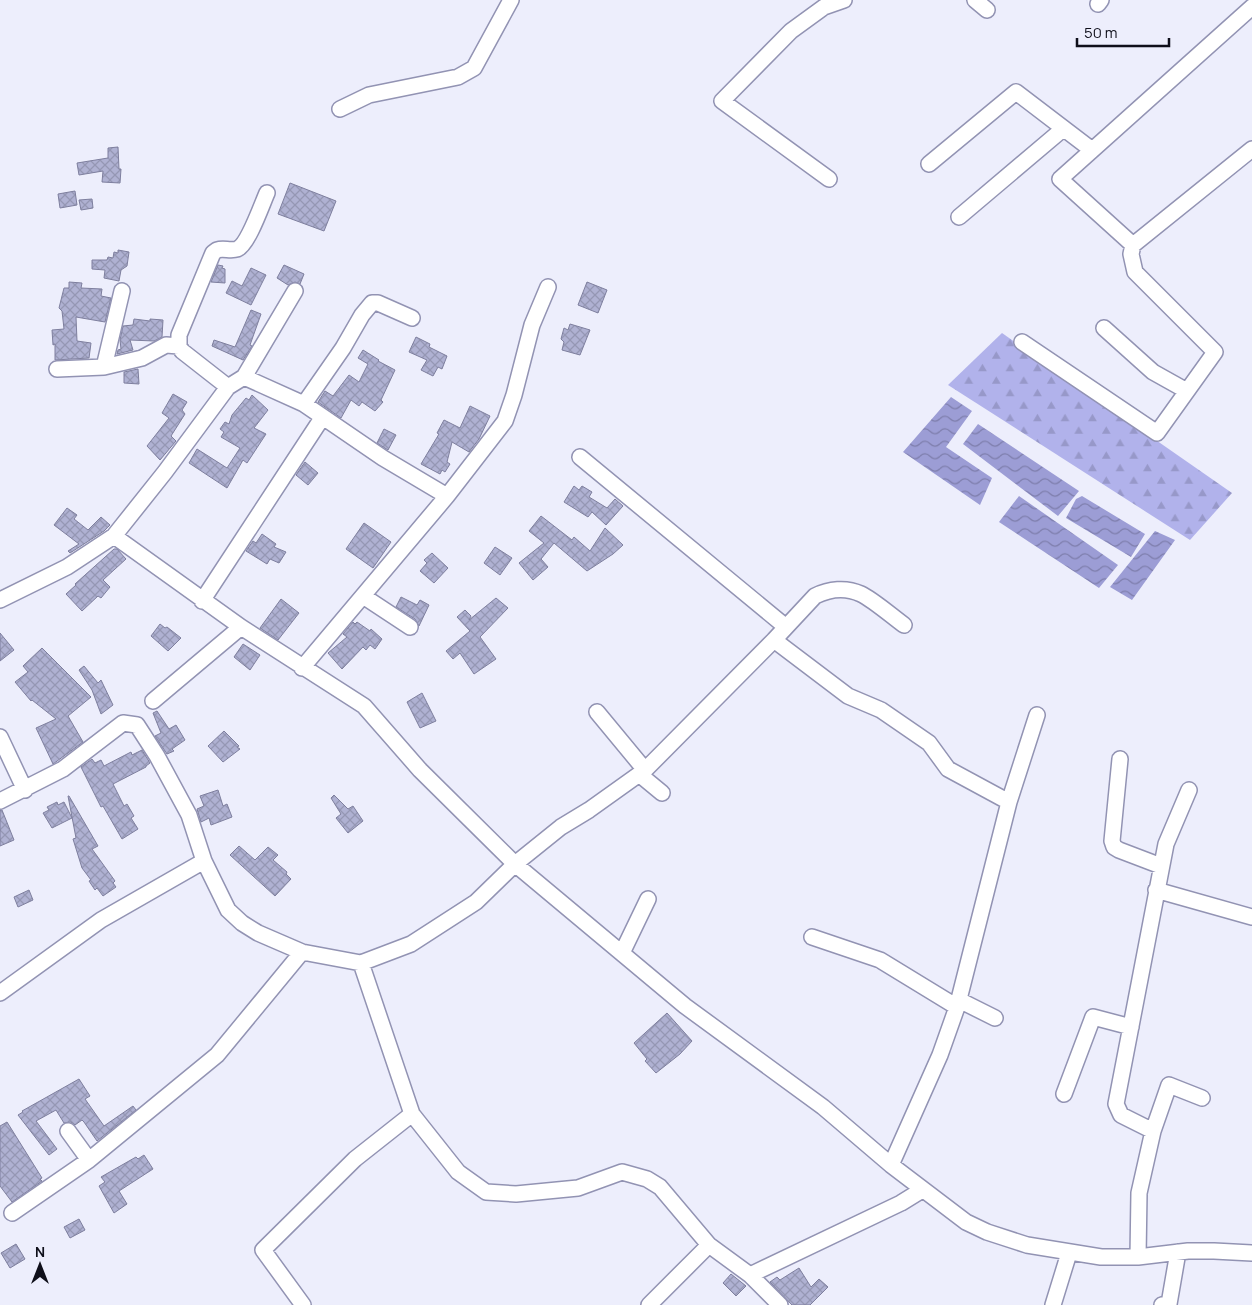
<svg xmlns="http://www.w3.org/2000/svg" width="1252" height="1305" font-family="Manrope,sans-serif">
<defs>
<pattern id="forest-firs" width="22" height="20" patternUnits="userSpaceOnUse" patternTransform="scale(1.25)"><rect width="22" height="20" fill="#b1b2eb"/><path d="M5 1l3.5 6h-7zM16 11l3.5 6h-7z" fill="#9798c9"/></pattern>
<pattern id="water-waves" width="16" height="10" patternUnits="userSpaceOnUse" patternTransform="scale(1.25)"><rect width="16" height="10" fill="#9c9dd5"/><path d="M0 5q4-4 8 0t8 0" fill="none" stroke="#7e7eac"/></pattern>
<pattern id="building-cross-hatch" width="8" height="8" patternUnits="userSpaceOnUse" patternTransform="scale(1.25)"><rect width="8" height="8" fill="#afb1d2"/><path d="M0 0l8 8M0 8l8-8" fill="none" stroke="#9597b4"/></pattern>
</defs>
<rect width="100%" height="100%" fill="#edeefc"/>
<path fill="url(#forest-firs)" d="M1002,333L1232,493L1190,540L948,385Z"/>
<path fill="url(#water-waves)" d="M951,397L972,411L946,447L992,478L980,505L903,452Z
M978,424L1079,491L1058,516L963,444Z
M1019,496L1118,565L1099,588L999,522Z
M1082,496L1145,534L1131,557L1066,518L1076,499Z
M1155,531L1175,540L1132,600L1110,587Z"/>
<path fill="url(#building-cross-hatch)" stroke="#7e7f9e" d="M118,147L119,169H121L120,183L102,182L103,171L79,175L77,163L108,158V148Z
M290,183L336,201L324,231L278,214Z
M75,191L77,205L60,208L58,194Z
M92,199L93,208L81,210L79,200Z
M118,250L129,252L127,266L121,270L119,281L104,278L105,270L92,269V260H107L108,257L113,258L114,252L118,253Z
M218,265L223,266L222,268L225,269V283L211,282Z
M284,265L304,274L300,284L295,282L288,285L277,278Z
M251,268L266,275L251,305L226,293L232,281L242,286Z
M69,282L82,283L81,288L102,289L101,296L111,298L105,322L76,317L77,341L91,343L89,358L55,360V344L53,345L52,330L64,329L62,311L59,308L64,288H69Z
M587,282L607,290L598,313L578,305Z
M251,310L261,314L250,345L252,346L243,360L212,346L214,340L235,347Z
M134,319L150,321V319L163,320L162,337L154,341L130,340L133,350L117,354L118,350L121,349L120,340L123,326L133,325Z
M570,324L590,330L580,355L562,350L564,342L561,339L564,328L568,330Z
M416,337L430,344L429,347L447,356L442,369L438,367L433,376L421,370L427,360L409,352Z
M363,350L379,360L378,361L395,370L381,400L383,402L375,411L362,402L359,406L351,400L341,418L318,402L325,391L333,396L349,375L359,382L368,364L358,358Z
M138,369L139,384L124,383V372Z
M173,394L187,402L182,410L185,414L171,436L176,441L160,460L147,446L169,418L162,413Z
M252,395L268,410L254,428L266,434L247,463L243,460L227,488L189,463L197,449L227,468L240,448L221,437L224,432L220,429L225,422L229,424L232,415L246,398L249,400Z
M470,406L490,416L479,439L469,452L452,442L447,462L450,464L445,472L442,470L440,474L421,464L439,434L437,433L444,420L460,428Z
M384,429L396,435L388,450L377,443Z
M305,462L318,473L308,485L296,475Z
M574,486L579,490L582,486L592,492L589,497L607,508L615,499L623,506L606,525L592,512L588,517L564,502Z
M67,508L77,515L74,519L88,530L101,517L110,525L104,531L70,553L68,551L79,544L54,525Z
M541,516L572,540L574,537L590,551L605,528L623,545L613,554L587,571L554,543L541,559L548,567L533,580L519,563L544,543L529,531Z
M364,523L391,542L373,568L346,549Z
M262,534L276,544L274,547L286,552L279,563L270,559L267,564L246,551L253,541L256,543Z
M495,547L512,558L500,575L484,563Z
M114,549H117L126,559L103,580L110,587L101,598L98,596L82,611L66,594L76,585L75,584Z
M432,553L448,568L434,583L420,571L427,563L424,560Z
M401,597L417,605L420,600L429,605L419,626L415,619L396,607Z
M496,598L508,608L480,637L496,659L474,674L460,653L453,659L446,651L470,631L457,617L465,610L471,616L469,620Z
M281,599L299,613L278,640L260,628Z
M353,622L355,624L357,622L370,631L371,629L382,639L375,649L370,645L366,650L363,647L342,669L328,653L347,637L343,634Z
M160,624L165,628L167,627L181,638L168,651L151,636Z
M0,633L14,650L0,661Z
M243,644L260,655L250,670L234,657Z
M42,648L91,697L68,716L83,742L53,764L36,728L56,719L32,700L31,701L15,682L28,672L23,666Z
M84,666L98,683L101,680L113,705L101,714L92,690L79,670Z
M422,693L436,721L420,728L407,702Z
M157,711L169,729L176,725L185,740L172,749L174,751L167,754L155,736L161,733L153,713Z
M224,731L239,746L237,747L240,749L223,762L208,746Z
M142,750L150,763L146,766V767L113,784L124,806L127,804L134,816L131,818L138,829L122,839L103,806L101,807L81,767L92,759L95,763L101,760L104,766L131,752L132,755Z
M218,790L223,806L227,804L232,817L211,825L209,818L201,822L197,809L204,806L200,796Z
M334,795L348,809L353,806L363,821L348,833L336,818L341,814L331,798Z
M68,796H69L98,846L92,849L115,881L113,883L116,887L103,896L97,888L95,890L89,881L91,880L82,868L73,839L76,838Z
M57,802L58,805L64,802L72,818L52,828L43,813L49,810L47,807Z
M0,810H2L14,840L0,846Z
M239,846L255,860L268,847L278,855L273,860L287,872L286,874L291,879L275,896L230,855Z
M29,890L33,900L18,907L14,897Z
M667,1013L692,1041L680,1054L656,1073L645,1061L647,1059L634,1043Z
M79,1079L90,1096L85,1099L104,1126L133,1106L136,1110L97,1141L84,1122L82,1120L75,1125L71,1122L64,1123L56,1110L36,1121L57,1149L49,1155L18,1115L23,1112L22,1111Z
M7,1122L42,1178L40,1179L42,1181L12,1202L0,1186V1126Z
M144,1155L153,1169L119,1191L127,1204L114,1213L99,1186L105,1182L101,1177L136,1157L138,1159Z
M79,1219L85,1230L70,1238L64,1227Z
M16,1244L25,1259L10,1268L1,1253Z
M799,1268L811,1287L819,1279L828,1287L810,1305H792L770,1282L777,1277L780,1280Z
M731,1274L746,1286L736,1296L723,1283Z"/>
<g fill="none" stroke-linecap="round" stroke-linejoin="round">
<g stroke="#9293b3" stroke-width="18">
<path id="minor" d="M975,0L987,10
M1098,4L1101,0
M340,109L369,95L458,77L474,68L511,0
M929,164L1016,92L1092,150
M829,179L722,101L791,31L824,7L844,0
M959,217L1063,129
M1133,245L1060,179L1252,7
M1104,328L1153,372L1187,391
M1022,342L1157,433L1215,352L1135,272L1131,254L1133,245L1252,149
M104,367L122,291
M57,369L104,367L142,358L166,345L179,346
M244,377L304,404L383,458L447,496
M228,387L182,351L179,346V335L213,253L217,250C223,248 231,251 237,249C248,245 262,204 267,193
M304,404L343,348L362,315L372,303H378L412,318
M580,457L786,627
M114,536L241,627L364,706L420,770L515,864L685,1006L823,1107L891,1165L966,1222L987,1232L1027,1245L1101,1257H1138L1188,1251H1214L1252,1253
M363,596L410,627
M0,600L67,567L114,536L165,472L228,387L244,377L295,291
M202,601L322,418
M774,640L848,696L881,710L929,743L948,769L1009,802
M302,668L447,496L505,421L514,395L532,325L548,287
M153,701L241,627
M597,712L645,770
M0,737L25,790
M1120,759L1112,841L1114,847L1119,850L1161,866
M639,774L662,793
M0,801L63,769L123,723L137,725L157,756L189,815L204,861L228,910L242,923L258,933L302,952L361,963L411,944L476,902L515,864L561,827L589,810L645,770L774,640L815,596C829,589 846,587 861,594C872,599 893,617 904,625
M1156,890L1252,917
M812,937L880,960L957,1007
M622,953L648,899
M361,963L412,1114L458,1172L486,1192L516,1194L578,1188L622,1172L647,1179L660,1187L709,1245L750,1275L780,1305
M0,993L101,920L204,861
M959,1000L995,1018
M1064,1094L1093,1017L1131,1027
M68,1131L89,1160
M1153,1131L1121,1115L1116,1104L1166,844L1189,790
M891,1165L940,1055L957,1007L1009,802L1037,715
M12,1213L89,1160L217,1055L302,952
M1138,1257L1139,1193L1153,1131L1169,1085L1202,1098
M750,1275L901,1203L922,1190
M303,1305L263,1250L355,1159L412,1114
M649,1305L709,1245
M1053,1305L1069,1253
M1162,1305L1169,1304L1178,1252"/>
</g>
<use href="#minor" stroke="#fff" stroke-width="15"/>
</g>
<g transform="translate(40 1265)" stroke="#edeefc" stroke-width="4" paint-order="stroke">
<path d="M0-4L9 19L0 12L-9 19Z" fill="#0f0f1a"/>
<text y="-8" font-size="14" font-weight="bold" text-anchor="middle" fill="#0f0f1a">N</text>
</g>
<path d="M1077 38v8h92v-8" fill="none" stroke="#0f0f1a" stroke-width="2.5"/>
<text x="1084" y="38" font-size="15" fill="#0f0f1a" stroke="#edeefc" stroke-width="4" paint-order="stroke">50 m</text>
</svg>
